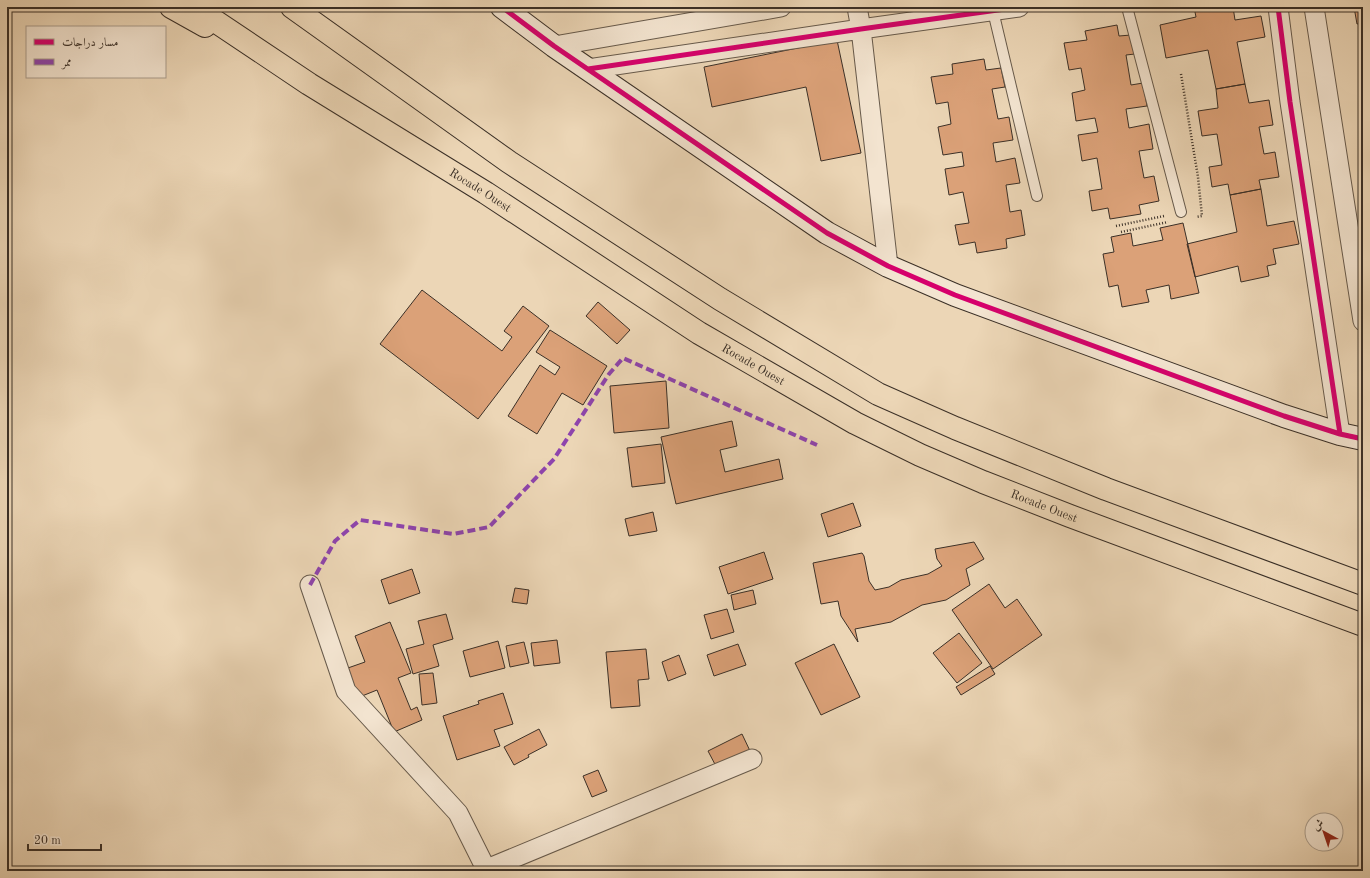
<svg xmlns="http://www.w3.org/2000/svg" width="1370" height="878" font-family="'Old Standard TT',Amiri,serif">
<rect width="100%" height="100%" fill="#ecd6b6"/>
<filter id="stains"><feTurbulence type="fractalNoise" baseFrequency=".005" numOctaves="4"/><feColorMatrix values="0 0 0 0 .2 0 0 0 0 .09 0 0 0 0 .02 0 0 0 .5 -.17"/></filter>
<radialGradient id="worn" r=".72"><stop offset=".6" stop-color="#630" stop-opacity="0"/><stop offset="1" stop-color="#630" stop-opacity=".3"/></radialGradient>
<path fill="#dba178" stroke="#3b3027" d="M1194,7H1233L1235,20L1261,16L1265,37L1237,42L1245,84L1216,89L1208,50L1166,58L1160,25L1196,17Z
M1354,7H1363V23L1357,24Z
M1117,25L1119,36L1131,35L1135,54L1126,55L1131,85L1143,83L1147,106L1126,109L1129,128L1149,124L1153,149L1139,151L1144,178L1154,176L1159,201L1139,205L1141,214L1110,219L1108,208L1092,211L1089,191L1102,189L1097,158L1082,161L1078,135L1098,132L1095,118L1076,121L1072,93L1085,90L1081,68L1069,70L1064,43L1087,40L1085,31Z
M837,40L861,153L821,161L806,87L712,107L704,67Z
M984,59L986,70L1001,68L1005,87L992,89L998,119L1009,117L1013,140L993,143L996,162L1015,158L1020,183L1006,185L1010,212L1021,210L1025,235L1006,239L1007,248L977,253L975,242L959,245L955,225L969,223L963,192L949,195L945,169L964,166L962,152L943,155L938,127L951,124L948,102L936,104L931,77L953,74L952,64Z
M1245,84L1249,103L1269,100L1273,125L1259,127L1264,154L1275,152L1279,177L1259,180L1261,189L1230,195L1228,184L1212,187L1209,167L1222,165L1217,134L1202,136L1198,111L1218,108L1216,89Z
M1261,189L1267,226L1294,221L1299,244L1273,249L1276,264L1267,266L1269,276L1241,282L1238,266L1195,277L1187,244L1237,232L1230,195Z
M1183,223L1199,293L1171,299L1169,285L1146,290L1149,302L1122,307L1118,285L1109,287L1103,254L1114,252L1111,237L1131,233L1133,246L1163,240L1160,228Z
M422,290L502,351L512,337L504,331L523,306L549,326L478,419L380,344Z
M598,302L630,330L617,344L586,316Z
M550,330L607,366L583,405L562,393L537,434L508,416L540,365L555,375L560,367L536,352Z
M666,381L669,428L614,433L610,386Z
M732,421L737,446L720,450L725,472L779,459L783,479L676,504L661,437Z
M661,444L665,483L632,487L627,448Z
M853,503L861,526L828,537L821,514Z
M653,512L657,531L629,536L625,519Z
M974,542L984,559L966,569L970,585L946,600L922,605L891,622L855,629L858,642L841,616L838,601L821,604L813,563L862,553L864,556L869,581L875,590L889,587L901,580L928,574L942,566L937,559L935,549Z
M764,552L773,579L728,594L719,567Z
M412,569L420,593L389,604L381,580Z
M989,584L1005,608L1017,599L1042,635L993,669L952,610Z
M515,588L529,590L527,604L512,602Z
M753,590L756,604L734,610L731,595Z
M727,609L734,632L711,639L704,615Z
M446,614L453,639L433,645L439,666L413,674L406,649L424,644L418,621Z
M390,622L411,673L398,678L411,710L417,707L422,720L394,732L377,690L357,698L345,669L365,662L355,636Z
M959,633L982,663L957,683L933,653Z
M557,640L560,663L534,666L531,643Z
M498,641L505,668L470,677L463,651Z
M524,642L529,663L510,667L506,646Z
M738,644L746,665L714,676L707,655Z
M834,644L860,697L821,715L795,663Z
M646,649L649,679L638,680L640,706L611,708L606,652Z
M679,655L686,674L668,681L662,662Z
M990,666L995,674L961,695L956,687Z
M433,673L437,703L422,705L419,674Z
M503,693L513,724L494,730L500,746L457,760L443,716L479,704L478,701Z
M539,729L547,745L528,755L529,757L514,765L504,747Z
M742,734L751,753L718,770L708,751Z
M598,770L607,791L592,797L583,776Z"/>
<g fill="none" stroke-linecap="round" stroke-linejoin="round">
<g stroke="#675a4b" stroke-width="12">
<path id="lane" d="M1127,7L1181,212
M993,11L1037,196"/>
</g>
<g stroke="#675a4b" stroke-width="21">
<path id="street" d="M857,7L861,29L888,266
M1278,7L1290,102L1340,434
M1314,7L1363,321
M554,46L781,7
M588,69L861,29L1019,7
M310,585L346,691L458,813L487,871
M487,869L752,759"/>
</g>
<g stroke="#3b3027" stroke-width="24">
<path id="secondary" d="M502,7L554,46L827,233L888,266L955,295L1284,416L1340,434L1363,439"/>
</g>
<g stroke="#3b3027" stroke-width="24">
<g id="highway">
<path d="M171,7L205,26"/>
<path id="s1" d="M194,7L309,84L486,193L699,333L855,423L920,455L983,482L1070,516L1363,625"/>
<path d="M292,7L509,162L720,299L878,394L955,428L1106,489L1363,584"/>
</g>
</g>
<path stroke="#3b3027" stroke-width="2.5" stroke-dasharray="1 2" stroke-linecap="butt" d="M1181,74L1198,177L1202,216L1196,217
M1116,226L1164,216
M1121,232L1168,222"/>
<use href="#lane" stroke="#f3e4d0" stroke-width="10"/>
<use href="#street" stroke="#f3e4d0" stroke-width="19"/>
<use href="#secondary" stroke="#f3e4d0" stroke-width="22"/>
<use href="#highway" stroke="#ecd6b6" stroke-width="22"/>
<path stroke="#8e44ad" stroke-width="4" stroke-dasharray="8 4" stroke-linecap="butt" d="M310,585L335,541L360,520L453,534L489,527L554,459L609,374L623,358L817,445"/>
<g stroke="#f3e4d0" stroke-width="8">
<path id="cycleway" d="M502,7L554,46L827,233L888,266L955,295L1284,416L1340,434L1363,439
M1278,7L1290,102L1340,434
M588,69L861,29L1019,7"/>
</g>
<use href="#cycleway" stroke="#d6006c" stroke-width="5"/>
</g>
<g text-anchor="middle" stroke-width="4" stroke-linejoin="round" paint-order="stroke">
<g font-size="12" fill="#3b3027" stroke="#f3e4d0">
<text dy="4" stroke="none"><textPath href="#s1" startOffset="340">Rocade Ouest</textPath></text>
<text dy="4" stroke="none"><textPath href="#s1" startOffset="664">Rocade Ouest</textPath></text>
<text dy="4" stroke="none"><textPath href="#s1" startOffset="988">Rocade Ouest</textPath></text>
</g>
</g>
<rect width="1370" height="878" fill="none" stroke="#ecd6b6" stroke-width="24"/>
<rect x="8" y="8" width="1354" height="862" fill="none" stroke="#3b3027" stroke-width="2"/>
<rect x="12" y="12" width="1346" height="854" fill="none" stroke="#3b3027"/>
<rect x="26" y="26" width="140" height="52" fill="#f3e4d0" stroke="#a99c8c"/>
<rect x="34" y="39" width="20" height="6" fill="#d6006c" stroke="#a99c8c"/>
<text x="62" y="46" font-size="12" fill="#3b3027">مسار دراجات</text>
<rect x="34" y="59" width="20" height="6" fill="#8e44ad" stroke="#a99c8c"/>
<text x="62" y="66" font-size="12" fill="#3b3027">ممر</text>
<g transform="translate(1324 832) rotate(320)"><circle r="19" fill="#f3e4d0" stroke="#a99c8c"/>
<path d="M0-3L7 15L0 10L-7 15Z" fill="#8f2418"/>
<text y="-6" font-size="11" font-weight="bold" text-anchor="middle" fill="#3b3027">ش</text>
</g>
<path d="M28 844v6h73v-6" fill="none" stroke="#3b3027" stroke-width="2"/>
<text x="34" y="844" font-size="12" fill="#3b3027" stroke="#f3e4d0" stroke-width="3" paint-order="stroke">20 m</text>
<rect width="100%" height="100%" filter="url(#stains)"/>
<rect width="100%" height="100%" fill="url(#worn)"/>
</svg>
